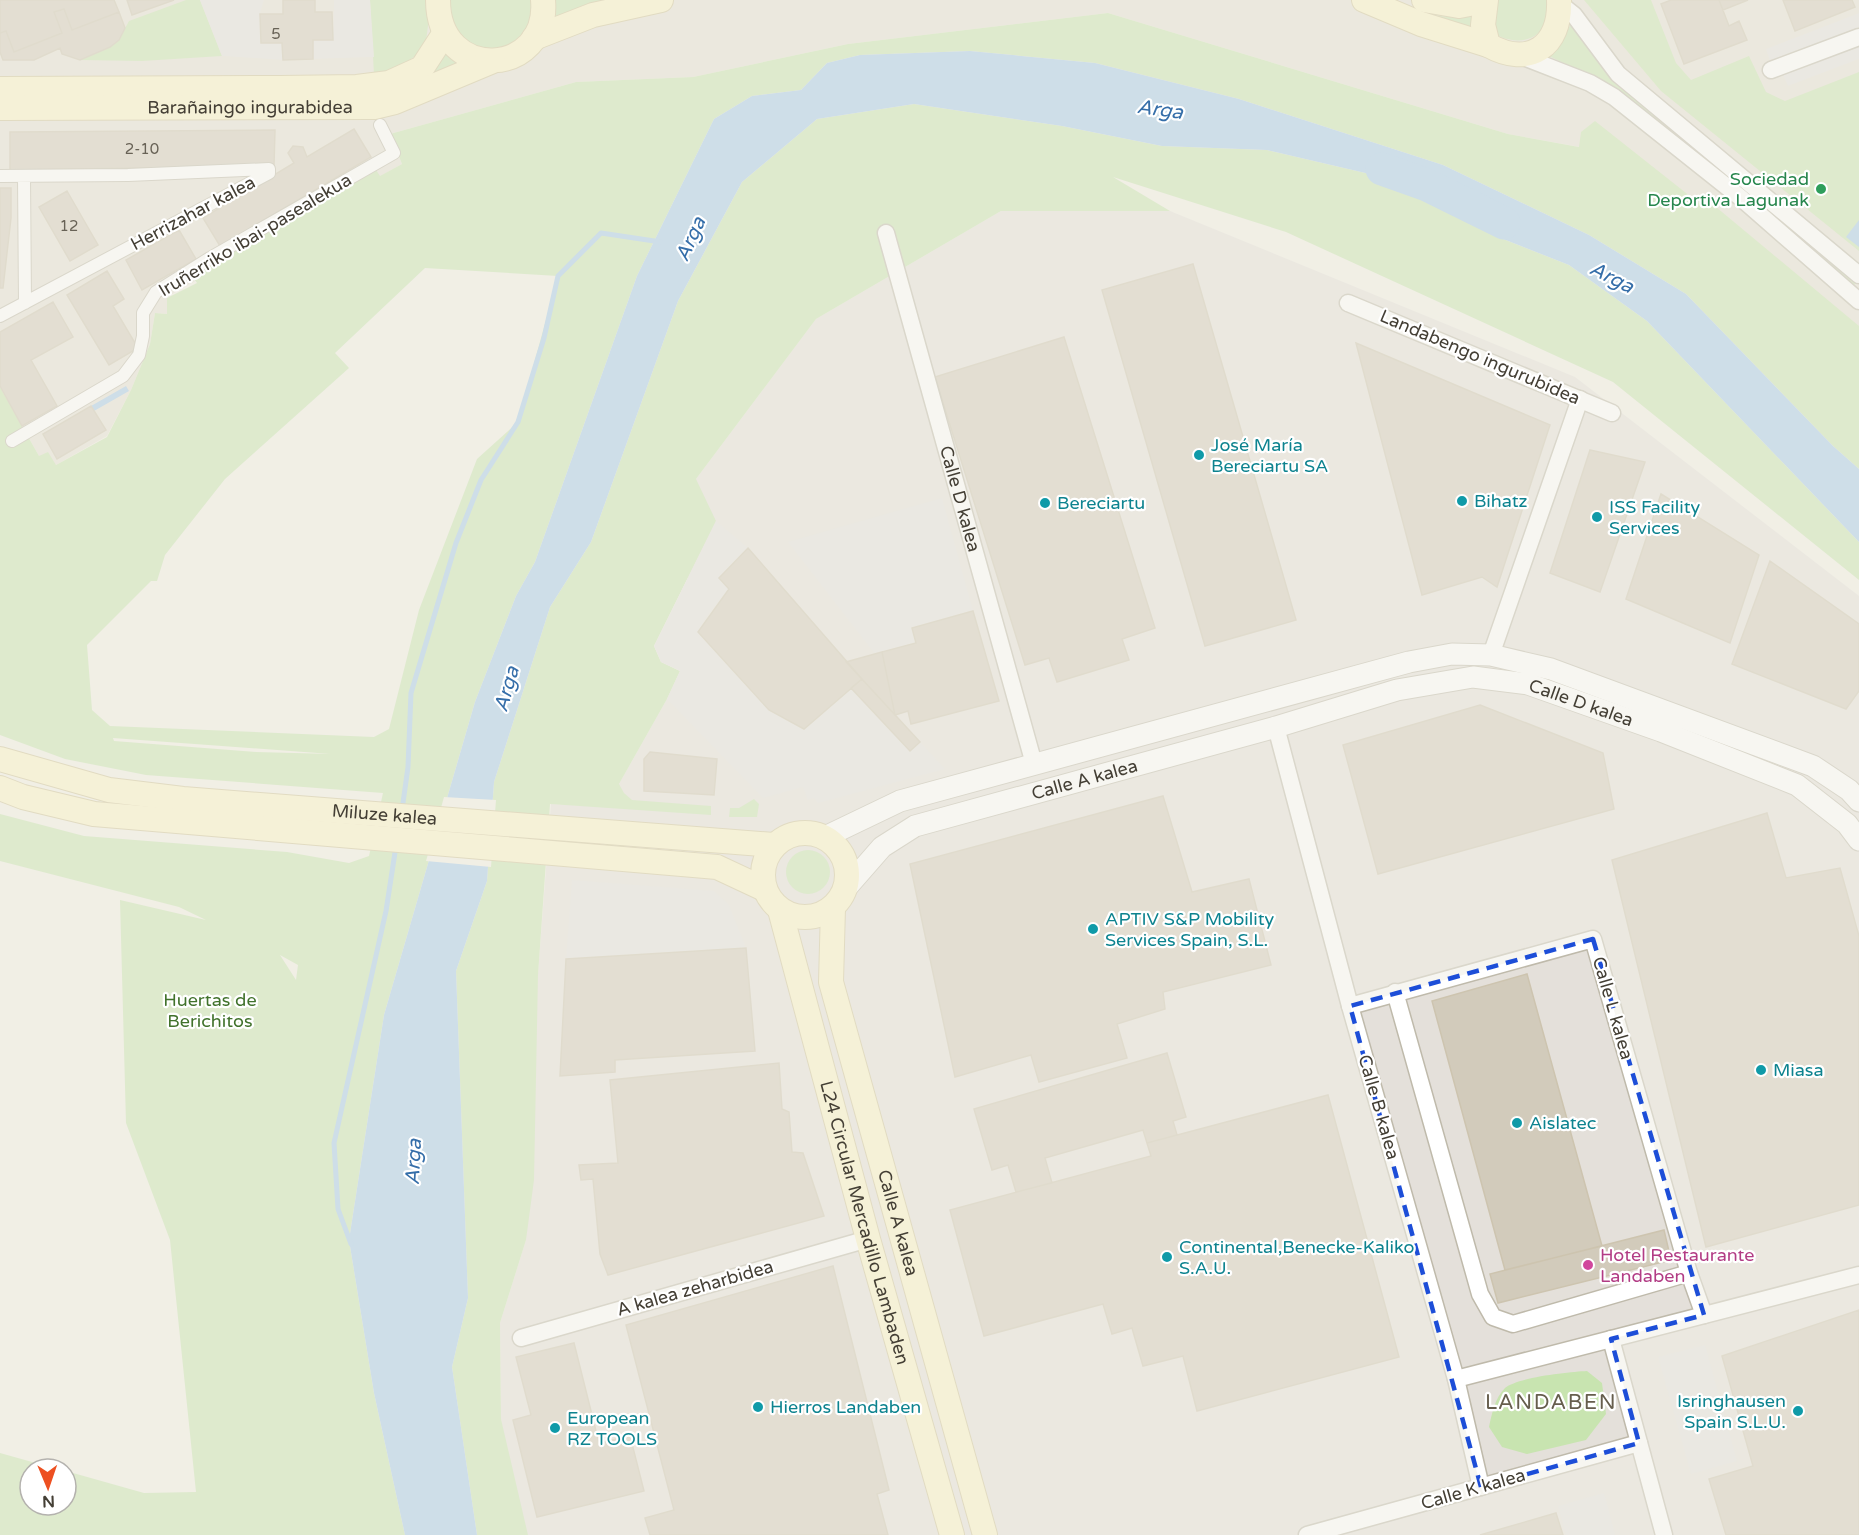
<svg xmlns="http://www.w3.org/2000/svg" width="1859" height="1535" font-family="'Varela Round',sans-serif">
<rect width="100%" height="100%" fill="#f1efe5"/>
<path fill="#e5e1d4" d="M0,0H1859V386L1814,349L1694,220L1704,207L1580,147L1508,134L1108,13L848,44L693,77L576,82L390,134L402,164L167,297V314L155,313L150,344L131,390L107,436L56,465L39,456L0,387Z"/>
<path fill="#e4e0da" d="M1001,211H1170L1575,377L1859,596V1535H521L501,1419L500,1323L526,1240L532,1052L551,804L606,807L667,699L680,672L696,479L816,319Z"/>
<path fill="#c8e4b0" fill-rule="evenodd" d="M186,0H200L222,56L142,61L80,60C105,49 116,47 129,21Z
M370,0H428L429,18L425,49C411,59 392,74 374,75Z
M450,0H531C537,30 507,58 477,47C469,45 461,35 454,30Z
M553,0H600L601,6L551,23Z
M1498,0H1551C1549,9 1547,20 1543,27C1533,45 1506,43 1493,32Z
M1584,0H1651L1676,63L1691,80L1749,56L1766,92L1785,101L1859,72V251L1661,91Z
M1108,13L1508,134L1579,147L1581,132L1595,121L1705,208L1710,202L1859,326V469L1833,446L1686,294L1589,235L1443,165L1239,99L1095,63L970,51L860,55L827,63L801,90L752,96L714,119L637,276L535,562L516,596L475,702L384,1015L349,1240L374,1393L405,1535H0V1453L57,1469H30V1505H66V1471L144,1493L196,1492L170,1240L126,1123L120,900L206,920L179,907L0,861V814L84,836L287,852L349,863L369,856L383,793L146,775L65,759L0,735V387L39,456L48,452L56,465L107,437L131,390L150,344L155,313L167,314V298L197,283L192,276L214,261L376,170L380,176L402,164L390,134L576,82L693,77L848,44ZM425,268L558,276L518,422L477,459L419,610L389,729L374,737L110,726L92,710L87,645L151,581H157L165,555L225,479L349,368L335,353ZM113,738L331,754H332L256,752L114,741ZM280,955L298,965L296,980Z
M1471,13L1472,33L1431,15L1451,17Z
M1571,24L1591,53L1614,78L1856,283L1853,286L1605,83L1547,55L1562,40Z
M444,52L458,65L398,94Z
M914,104L1062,126L1162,146L1267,150L1374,175L1449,188L1498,237L1569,265L1647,321L1859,542V580L1613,382L1286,232L1113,177L1170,211H1001L816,319L696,479L716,521L654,646L661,662L680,671L667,699L619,784L624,793L632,800L711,806V815L550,804L538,975L534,1180L526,1240L500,1323L501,1419L528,1535H477L452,1367L468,1298L456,971L487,881L494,782L550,607L591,542L678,301L742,182L817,119Z
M754,799L759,804L757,817H729L730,808H739Z
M786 872a22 22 0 1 1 44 0a22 22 0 1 1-44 0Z
M1587,1371L1602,1383L1606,1414L1586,1440L1527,1454L1502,1447L1489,1427C1492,1413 1495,1398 1505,1388C1518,1377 1569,1372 1587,1371Z"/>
<path fill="#e3e1dd" d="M200,0H264L260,14L282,43L283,60L222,56Z
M334,0H370L374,57L313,59V40H333Z
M1859,13V27L1770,61L1766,49Z
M1859,43V59L1788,86L1782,73Z
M942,498L973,611L912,628L916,643L875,654L788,542Z
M716,521L748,548L719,577L729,589L706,617L698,632L769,710L805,729L862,679L945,769L818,803L814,798L808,800L803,787L763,798L667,699L680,671L661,662L654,646Z
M572,880L714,891L729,905L746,948L566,959Z
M1705,1345L1737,1461L1691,1474L1658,1357Z
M1604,1493L1615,1535H1566L1558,1506Z"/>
<path fill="#a4c9eb" d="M970,51L1095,63L1239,99L1443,165L1589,235L1686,294L1833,446L1859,469V542L1647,321L1569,265L1498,237L1449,188L1374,175L1267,150L1162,146L1062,126L914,104L817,119L742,182L678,301L591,542L550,607L494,782L487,881L456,971L468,1298L452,1367L477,1535H405L374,1393L349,1240L384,1015L475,702L516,596L535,562L637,276L714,119L752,96L801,90L827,63L860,55Z
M1859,220V247L1846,237Z
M126,386L129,391L94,411L91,406Z"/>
<path fill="#f1efe5" d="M444,797L496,800L491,867L426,861Z"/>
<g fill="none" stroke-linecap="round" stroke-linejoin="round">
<path stroke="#a4c9eb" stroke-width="5" d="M402,810L408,767L411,693L456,543L481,480L518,422L544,338L558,276L601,233L661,242
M351,1244L338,1209L334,1143L386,911L396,846"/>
<path stroke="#a4c9eb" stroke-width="33" d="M1382,169L1427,185L1504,223"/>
</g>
<path fill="#d2cbbb" stroke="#cdc4af" stroke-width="1.5" d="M0,0H114L119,12L72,30L64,9L54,12L62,33L14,52L6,31L0,33Z
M127,0H174L132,15Z
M283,0H315V12H332L333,40H313V59L283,60L282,43H261L260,14H283Z
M1671,0H1719L1729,26L1739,21L1747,40L1684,64L1661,4Z
M1719,0H1748L1723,10Z
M1783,0H1852L1855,7L1795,31Z
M64,9L72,30L119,12L125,28L119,40L110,47L80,60L62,54L60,48L34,60H3L0,52V33L6,31L14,52L62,33L54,12Z
M354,129L371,157L220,246L203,218L294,163L288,153L293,146L303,147L307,157Z
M275,130L274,166L10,170V132Z
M0,188H11V218L3,288H0Z
M67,191L98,245L70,261L39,207Z
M179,230L196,259L142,290L126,260Z
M1193,264L1296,620L1205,646L1102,290Z
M107,271L124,299L113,306L138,348L109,365L67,295Z
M53,302L73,337L31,360L57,406L22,426L0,386V332Z
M1064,337L1155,628L1122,639L1129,660L1057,682L1049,658L1025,665L935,377Z
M1356,343L1550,425L1497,587L1482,577L1422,595Z
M91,406L106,430L57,459L43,434Z
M1590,450L1645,462L1600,592L1550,573Z
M1661,494L1759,555L1730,643L1626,599Z
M748,548L862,679L804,729L769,710L698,632L729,589L719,578Z
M1770,561L1859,624V691L1846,709L1732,664Z
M973,611L999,701L911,724L908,711L895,715L882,652L916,643L912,628Z
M882,652L895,715L846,662Z
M862,679L920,742L910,751L851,688Z
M1480,705L1603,753L1614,809L1378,874L1343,745Z
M650,752L717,759L714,795L644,791V759Z
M1163,796L1192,892L1249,879L1271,965L1163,992L1165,1009L1117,1024L1127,1058L1039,1082L1031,1055L955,1077L910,864Z
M1767,813L1786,878L1840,868L1859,936V1205L1706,1247L1612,860Z
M746,948L755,1051L615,1060V1072L560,1076L566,959Z
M1527,974L1602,1246L1505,1270L1432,1001Z
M1167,1053L1186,1117L1173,1121L1177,1135L1147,1143L1143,1130L1045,1158L1052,1183L1016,1192L1008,1165L992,1170L974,1109Z
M779,1063L782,1109L789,1112L792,1152L803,1153L824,1216L608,1275L600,1254L593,1179L581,1180L579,1165L618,1163L610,1080Z
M1328,1095L1399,1357L1197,1411L1183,1356L1143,1366L1132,1328L1112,1334L1103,1304L984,1336L950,1210L1151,1156L1147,1143Z
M1664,1230L1671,1260L1498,1303L1490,1274Z
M833,1266L889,1490L877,1494L888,1535H650L645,1518L674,1510L626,1325Z
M1859,1310V1535H1726L1709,1479L1753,1466L1722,1356Z
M574,1343L599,1443L630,1436L644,1491L537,1517L513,1420L531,1415L516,1357Z
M1556,1513L1563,1535H1480Z"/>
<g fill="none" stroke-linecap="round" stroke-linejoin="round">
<g stroke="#bfbaab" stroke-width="14">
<path id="pedestrian" d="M0,176L128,175L269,169V173L0,316
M24,176L25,303
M12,441L123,376L139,355L143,336V313L156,292L210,258L394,153L380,125"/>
</g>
<g stroke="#bfbaab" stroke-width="19">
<g id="minor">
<path d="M1559,3L1574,15L1618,74L1859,275"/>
<path d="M1521,56L1590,83L1614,97L1741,198L1859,301"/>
<path d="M1771,70L1859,37"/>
<path id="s1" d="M886,233L1034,764"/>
<path d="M1348,303L1612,413"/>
<path d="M1491,655L1580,399"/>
<path d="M1276,727L1350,1006L1456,1379L1481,1487"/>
<path d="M1395,992L1480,1294L1493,1317L1513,1324L1689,1273"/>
<path d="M1350,1006L1593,939L1689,1273L1704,1315"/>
<path d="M521,1338L868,1239"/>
<path d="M1611,1339L1664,1535"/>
<path d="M1456,1379L1859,1275"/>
<path d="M1307,1535L1639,1443"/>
</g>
</g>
<g stroke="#bfbaab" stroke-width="23">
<g id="tertiary">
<path d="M825,837L900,801L1409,662L1452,654L1491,655L1551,669L1813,766L1849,790L1859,801"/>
<path id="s2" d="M847,887L882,847L915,826L1276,727L1397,690L1473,677L1528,684L1661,731L1797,785L1847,824L1859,840"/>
</g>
</g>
<g stroke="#cfc497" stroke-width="26">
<g id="secondary">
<path d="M438,0C438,84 550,77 543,0"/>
<path d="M1364,0L1421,24L1488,45"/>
<path d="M1424,0L1459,6L1485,1"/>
<path d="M1486,0L1483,25L1488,45C1529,68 1561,47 1559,0"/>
<path d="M534,38L593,15L661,0"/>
<path d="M0,89L280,88L357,87L389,83L422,68L444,34"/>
<path id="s3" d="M0,108L374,107L395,102L493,61"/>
<path id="s4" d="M0,759L109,790L183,799L774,845"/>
<path d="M0,788L23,797L94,814L717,867L764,889"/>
<circle cx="805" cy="875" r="42"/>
<path id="s5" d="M833,908L831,982L985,1535"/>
<path id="s6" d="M780,910L868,1239L952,1535"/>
</g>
</g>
<use href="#pedestrian" stroke="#fff" stroke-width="12"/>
<use href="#minor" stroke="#fff" stroke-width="16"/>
<use href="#tertiary" stroke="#fff" stroke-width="21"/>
<use href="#secondary" stroke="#fbf3c6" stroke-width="24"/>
</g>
<path d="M0 0H1859V1535H0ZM1593,939L1704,1315L1611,1339L1639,1443L1481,1487L1350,1006Z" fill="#f1efe5" fill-opacity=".55" fill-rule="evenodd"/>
<path fill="none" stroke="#1d4ed8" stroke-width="4.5" stroke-dasharray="12 8" stroke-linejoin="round" d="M1593,939L1704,1315L1611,1339L1639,1443L1481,1487L1350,1006Z"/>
<circle fill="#2e9e5b" stroke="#fff" stroke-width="2" cx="1821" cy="189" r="6"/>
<g fill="#0f9aa8" stroke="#fff" stroke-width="2">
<circle cx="1199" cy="455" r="6"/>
<circle cx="1462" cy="501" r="6"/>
<circle cx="1045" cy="503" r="6"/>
<circle cx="1597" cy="517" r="6"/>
<circle cx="1093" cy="929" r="6"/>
<circle cx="1761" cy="1070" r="6"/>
<circle cx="1517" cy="1123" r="6"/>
<circle cx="1167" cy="1257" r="6"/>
<circle cx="758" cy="1407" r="6"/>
<circle cx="1798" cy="1411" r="6"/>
<circle cx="555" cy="1428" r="6"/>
</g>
<circle fill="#d1479c" stroke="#fff" stroke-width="2" cx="1588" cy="1265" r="6"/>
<g text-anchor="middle" stroke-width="4.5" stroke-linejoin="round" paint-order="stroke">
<g font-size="15" fill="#686256">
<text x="276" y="39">5</text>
<text x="142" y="154">2-10</text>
<text x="69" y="231">12</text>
</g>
<g font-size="18" fill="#443f35" stroke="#fff">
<text dy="6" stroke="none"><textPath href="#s3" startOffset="250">Barañaingo ingurabidea</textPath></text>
<text transform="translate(193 213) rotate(-28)" y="6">Herrizahar kalea</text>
<text transform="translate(255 235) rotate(-31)" y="6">Iruñerriko ibai-pasealekua</text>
<text transform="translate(1480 357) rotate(23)" y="6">Landabengo ingurubidea</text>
<text dy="6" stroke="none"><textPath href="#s1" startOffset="276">Calle D kalea</textPath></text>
<text dy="6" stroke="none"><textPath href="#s2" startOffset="782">Calle D kalea</textPath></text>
<text dy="6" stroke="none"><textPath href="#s2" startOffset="268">Calle A kalea</textPath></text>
<text dy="6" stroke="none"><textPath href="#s4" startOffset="390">Miluze kalea</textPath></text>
<text transform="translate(1613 1008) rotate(74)" y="6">Calle L kalea</text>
<text transform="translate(1379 1107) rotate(74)" y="6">Calle B kalea</text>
<text dy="6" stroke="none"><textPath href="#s6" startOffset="324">L24 Circular Mercadillo Lambaden</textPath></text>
<text dy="6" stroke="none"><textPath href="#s5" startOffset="324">Calle A kalea</textPath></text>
<text transform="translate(695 1288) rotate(-16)" y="6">A kalea zeharbidea</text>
<text transform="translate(1473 1489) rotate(-16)" y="6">Calle K kalea</text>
</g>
<g font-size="18" fill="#27864d" stroke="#fff" text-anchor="end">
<text x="1809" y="185">Sociedad<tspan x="1809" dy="21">Deportiva Lagunak</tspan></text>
</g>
<g font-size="18" fill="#0d838f" stroke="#fff" text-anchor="start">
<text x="1211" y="451">José María<tspan x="1211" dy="21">Bereciartu SA</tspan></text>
<text x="1474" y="507">Bihatz</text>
<text x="1057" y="509">Bereciartu</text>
<text x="1609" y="513">ISS Facility<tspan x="1609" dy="21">Services</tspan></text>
<text x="1105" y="925">APTIV S&amp;P Mobility<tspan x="1105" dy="21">Services Spain, S.L.</tspan></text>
<text x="1773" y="1076">Miasa</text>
<text x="1529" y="1129">Aislatec</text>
<text x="1179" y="1253">Continental,Benecke-Kaliko<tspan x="1179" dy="21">S.A.U.</tspan></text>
<text x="1786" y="1407" text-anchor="end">Isringhausen<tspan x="1786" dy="21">Spain S.L.U.</tspan></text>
<text x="770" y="1413">Hierros Landaben</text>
<text x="567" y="1424">European<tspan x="567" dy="21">RZ TOOLS</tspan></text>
</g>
<g font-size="18" fill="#41722c" stroke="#fff">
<text x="210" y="1006">Huertas de<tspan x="210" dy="21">Berichitos</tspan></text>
</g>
<g font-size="18" fill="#b23c85" stroke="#fff" text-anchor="start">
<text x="1600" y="1261">Hotel Restaurante<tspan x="1600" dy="21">Landaben</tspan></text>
</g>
<g font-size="20" font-style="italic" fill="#356ea9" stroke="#fff">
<text transform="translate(1160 109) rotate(8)" y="7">Arga</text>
<text transform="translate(690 239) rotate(-66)" y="7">Arga</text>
<text transform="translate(1612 277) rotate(27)" y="7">Arga</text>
<text transform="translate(506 689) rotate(-74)" y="7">Arga</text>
<text transform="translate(413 1162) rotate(-87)" y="7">Arga</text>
</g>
<g font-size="21" letter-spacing="1.5" fill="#665e4d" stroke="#fff">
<text x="1551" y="1409">LANDABEN</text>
</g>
</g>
<g transform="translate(48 1487) rotate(178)"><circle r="28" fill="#ffffff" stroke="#b4b2ae" stroke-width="1.5"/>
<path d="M0-4.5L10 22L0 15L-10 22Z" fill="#ed5021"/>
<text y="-9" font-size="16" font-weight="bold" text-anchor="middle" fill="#443f35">N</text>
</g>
</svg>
